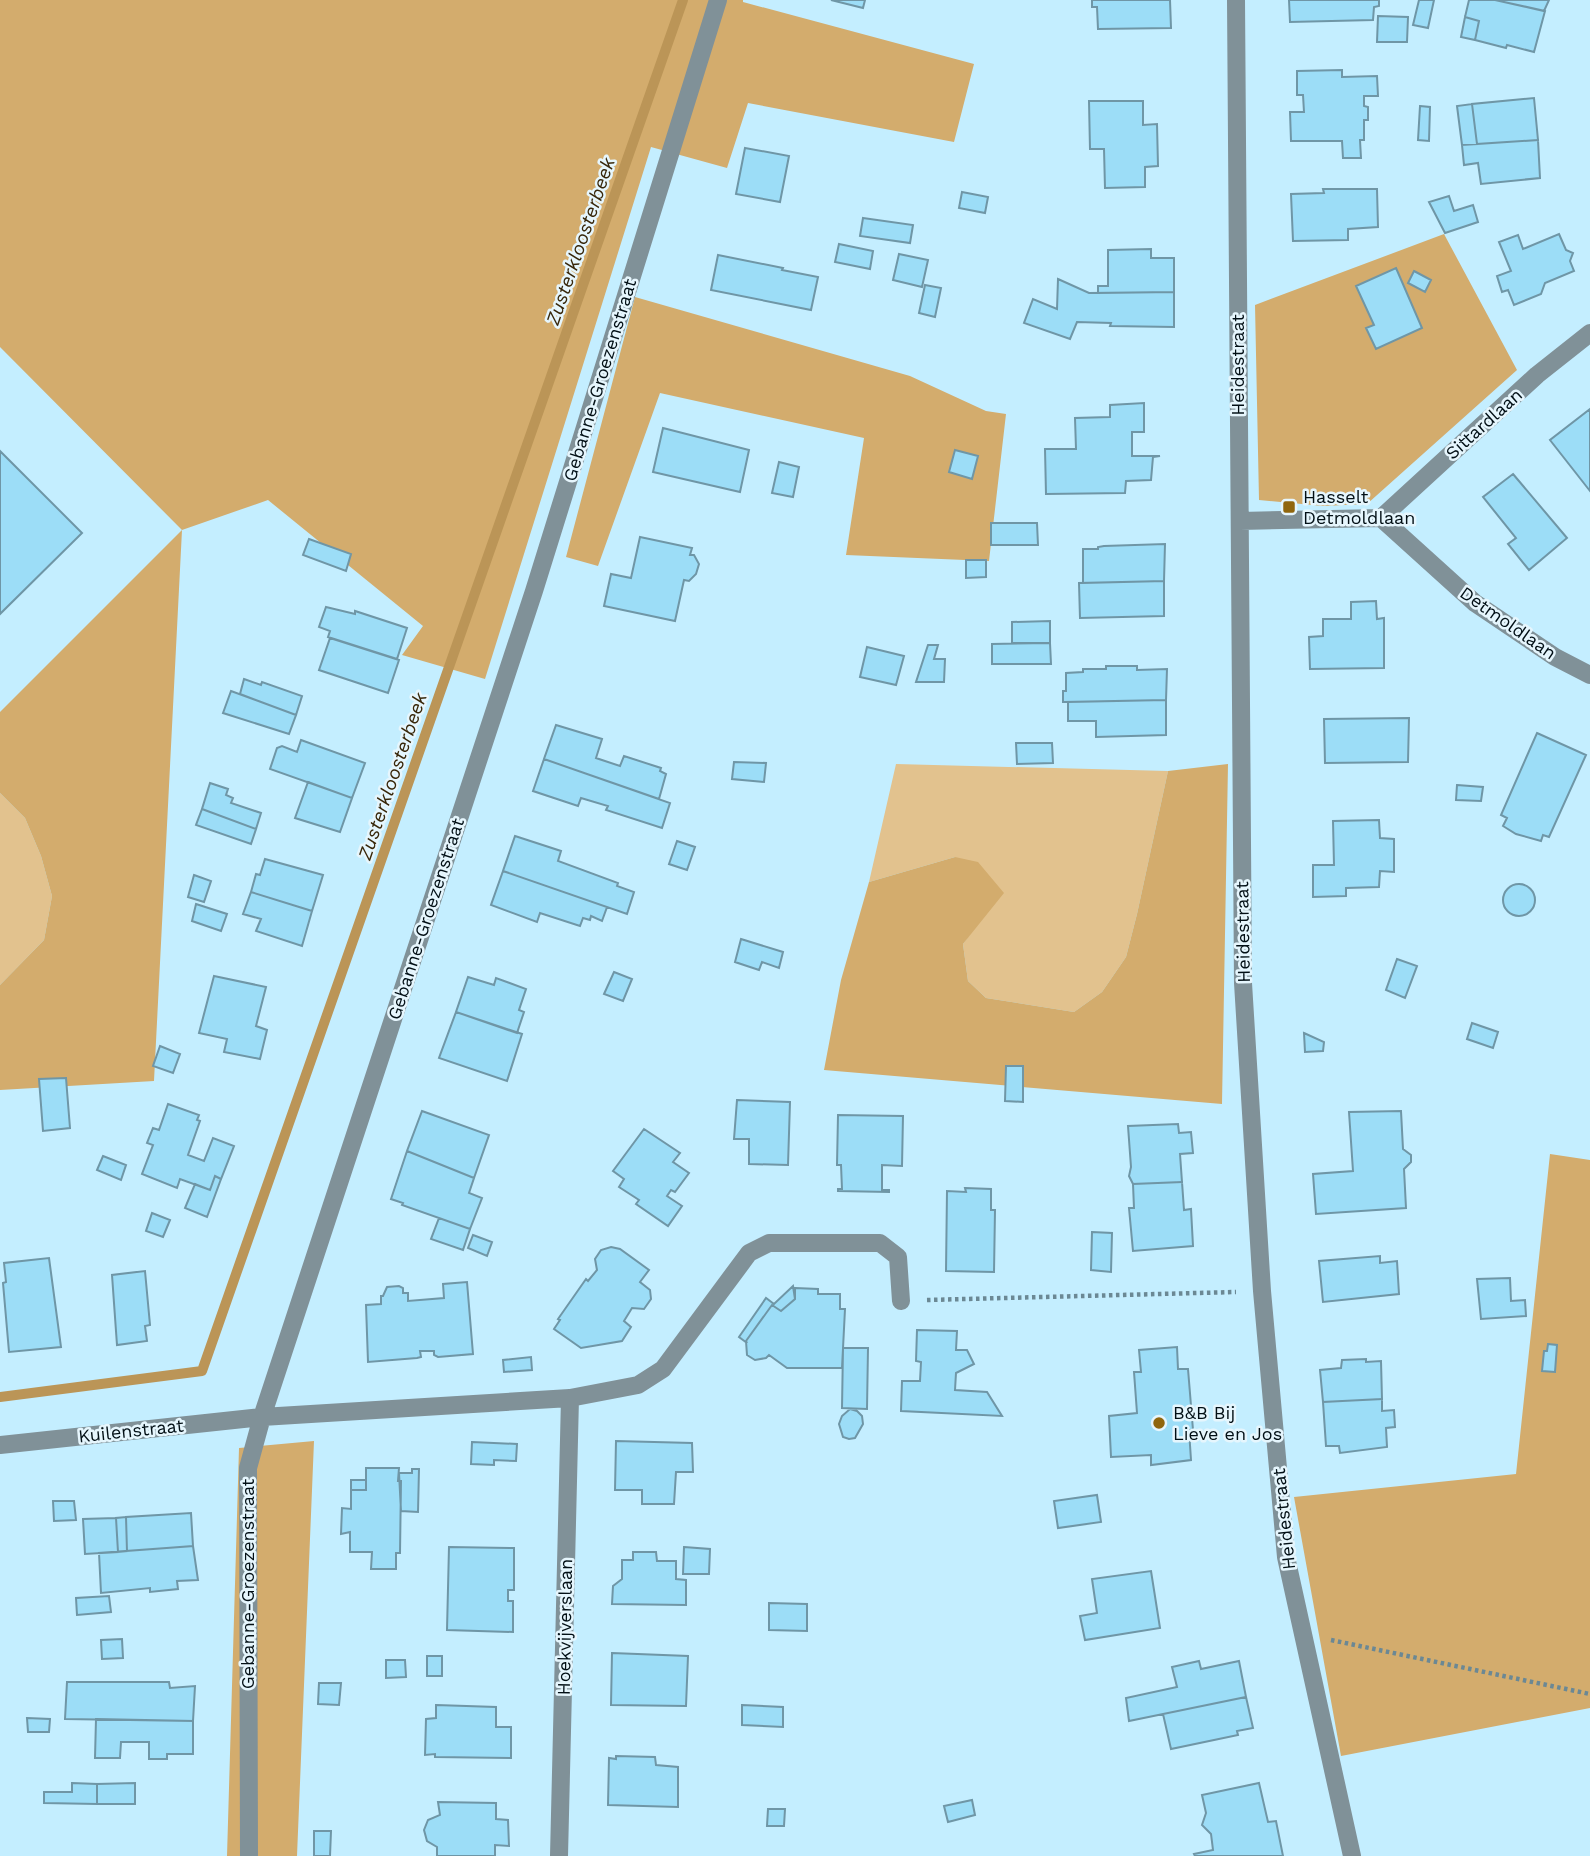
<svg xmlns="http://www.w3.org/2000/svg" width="1590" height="1856" font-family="'Work Sans',sans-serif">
<rect width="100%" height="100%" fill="#c4eeff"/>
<path fill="#e2c28e" d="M896,764L1168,771L1137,914L1126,957L1102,992L1074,1012L986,998L968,981L963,944L981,919L955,857L869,882Z
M0,793L25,818L41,856L52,896L44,940L0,985Z"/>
<path fill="#d3ac6d" d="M0,0H743V2L974,64L954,142L748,103L727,168L651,147L485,679L402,655L423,626L268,500L182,530L154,1081L0,1090V985L44,940L52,896L41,856L25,818L0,793V712L182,530L0,347Z
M1444,234L1517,370L1367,504L1323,506L1259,500L1255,305Z
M635,297L910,376L986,411L1006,414L989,561L846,555L864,438L660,393L598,566L566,557Z
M1228,764L1222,1104L824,1070L841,980L869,882L955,857L978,862L1004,893L963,944L968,981L986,998L1074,1012L1102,992L1126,957L1137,914L1168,771Z
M1550,1154L1590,1160V1708L1341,1756L1294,1497L1516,1474Z
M314,1441L297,1856H227L239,1448Z"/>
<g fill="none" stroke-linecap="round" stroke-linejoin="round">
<path stroke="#bb9557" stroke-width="10" d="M0,1397L202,1371L683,0"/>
</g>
<path fill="#9cddf7" stroke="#6f96a6" stroke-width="2" d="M831,0H865L863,8Z
M1092,0H1170L1171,28L1098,29L1097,7H1092Z
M1289,0H1379V6L1374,7L1373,20L1290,22Z
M1419,0H1434L1428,28L1413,25Z
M1469,0H1495L1545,11L1534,52L1507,45L1506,48L1475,40L1479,21L1465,17Z
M1495,0H1549L1544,11Z
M1378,16L1408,17L1407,42H1377Z
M1465,17L1479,21L1475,40L1461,37Z
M1342,70V77L1377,76L1378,96H1364V106L1368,107V120H1364V140H1360L1361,158H1343L1342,141H1291L1290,112H1304L1303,95H1297V71Z
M1534,98L1538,140L1477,144L1472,104Z
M1089,101H1143V125L1157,124L1158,166L1145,167V187L1105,188L1104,149H1090Z
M1472,104L1477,144L1462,145L1457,106Z
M1420,106L1430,107L1429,141L1418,140Z
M1538,140L1540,178L1481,184L1478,163L1464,165L1462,145Z
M745,148L789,156L780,202L736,194Z
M1323,189H1377L1378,227L1348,229V240L1293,241L1291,194L1324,193Z
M962,192L988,197L985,213L959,208Z
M1449,196L1454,211L1473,205L1478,222L1445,233L1429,202Z
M863,218L913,225L910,243L860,236Z
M1559,234L1566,250L1573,253L1570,261L1574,271L1545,283L1541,294L1514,305L1508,290L1502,292L1497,276L1511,271L1499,242L1518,235L1523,249Z
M839,244L873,251L870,269L835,262Z
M1151,249V258H1174V292L1098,293V286H1108V250Z
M899,254L928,260L922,287L893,280Z
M718,255L783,268L782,270L818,277L811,310L711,290Z
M1396,268L1422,328L1376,349L1366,328L1374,325L1356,286Z
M1414,271L1431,280L1425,292L1408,283Z
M1058,279L1089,293L1174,292V327L1110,326L1111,323L1077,322L1070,339L1024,323L1033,299L1057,309Z
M925,285L941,288L935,317L919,313Z
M1144,403V432H1132V456H1160L1153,457L1151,480L1126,481L1125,493L1046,494L1045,449H1076L1075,418L1110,417V405Z
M1590,409V491L1550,440Z
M663,428L749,450L740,492L653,472Z
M955,450L978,456L972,479L949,472Z
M0,451L82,533L0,614Z
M779,462L799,467L793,497L772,493Z
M1513,474L1567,538L1529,570L1508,544L1516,538L1483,497Z
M991,523H1037L1038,545H991Z
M640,537L692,548L690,555H694L699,564L696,574L689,581L684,580L675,621L604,606L611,574L631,578Z
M309,539L351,554L346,571L303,555Z
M1165,544L1164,581L1083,583V549H1098V547L1104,546Z
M966,560H986V577L966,578Z
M1164,581V616L1080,618L1079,583Z
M1376,601L1377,619L1384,618V668L1310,669L1309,637L1323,636V619H1351V602Z
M326,607L355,614V611L407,628L397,659L328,637L330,631L319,627Z
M1050,621V643H1012V622Z
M330,638L399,660L388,693L319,670Z
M1050,643L1051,664H992V644Z
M928,645H938L934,659H945L944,682H916Z
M867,647L904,656L896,685L860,677Z
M1106,666H1137V670L1167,669L1166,700L1063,702V691H1066V673L1083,672V669H1106Z
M244,679L261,685L262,682L302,696L296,715L240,694Z
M231,691L296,715L289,734L223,713Z
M1166,700V735L1096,737V721H1068V702Z
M1409,718L1408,762L1325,763L1324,719Z
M556,725L602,739L596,758L620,766L624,756L661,768L660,771L666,774L659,799L544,759Z
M1537,733L1586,755L1549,837L1543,835L1541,841L1516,834L1503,826L1507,818L1501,815Z
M301,740L365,763L352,798L270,769L277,748L282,746L297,752Z
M1016,743H1052L1053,763L1017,764Z
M544,759L670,803L662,828L606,810L608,806L581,798L578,806L533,791Z
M734,762L766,763L764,782L732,779Z
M308,782L352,798L340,832L295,818Z
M210,783L228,789L226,795L233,798L231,803L261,813L256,829L202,809Z
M1457,785L1483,787L1481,801L1456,800Z
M202,809L256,829L251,844L196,825Z
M1379,820L1380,838L1394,839V872L1380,871L1379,887L1346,888V896L1313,897V865H1334L1333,821Z
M515,836L561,851L558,861L618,883L617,886L634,892L627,914L503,871Z
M677,841L695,847L687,870L669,864Z
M265,859L323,875L312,911L251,892L256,874L260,875Z
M503,871L607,907L602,921L591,916L590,920L583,918L580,926L540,913L537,922L491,905Z
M194,875L211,881L204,902L188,897Z
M1503 900a16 16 0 1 1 32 0a16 16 0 1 1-32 0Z
M251,892L312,911L302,946L256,931L261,919L243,914Z
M196,904L227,914L221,931L192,921Z
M741,939L783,952L779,968L762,962L759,970L735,962Z
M1397,959L1417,966L1405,998L1386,990Z
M614,972L632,979L623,1001L604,994Z
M214,976L266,987L256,1026L267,1030L260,1059L224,1052L227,1039L199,1033Z
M468,977L494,985L496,978L526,989L519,1010L524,1012L517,1033L456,1012Z
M456,1012L522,1034L507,1081L439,1058Z
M1472,1023L1498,1032L1493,1048L1467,1039Z
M1304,1033L1324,1042L1323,1051L1305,1052Z
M160,1046L180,1054L173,1073L153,1066Z
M1006,1066H1023V1102L1005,1101Z
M66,1078L70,1128L43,1131L39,1079Z
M737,1100L790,1102L788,1165L749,1164V1139H734Z
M168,1104L199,1115L197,1120L200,1121L188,1155L204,1161L213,1138L234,1146L221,1179L215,1176L210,1190L180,1179L177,1188L142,1174L153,1145L147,1143L153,1128L159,1130Z
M422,1111L489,1135L474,1178L407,1151Z
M1401,1111L1403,1149L1411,1155V1162L1404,1169L1406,1208L1316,1214L1313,1174L1353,1171L1349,1112Z
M838,1115L903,1116L902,1166L882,1165V1190H889V1192L838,1191V1189H842L841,1165H837Z
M1178,1124L1179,1133L1191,1132L1193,1153L1180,1154L1182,1182L1133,1184L1129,1176L1131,1167L1128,1126Z
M644,1129L680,1153L673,1162L689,1173L675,1192L671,1190L667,1196L682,1206L668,1226L636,1204L639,1200L619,1187L624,1179L613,1171Z
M407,1151L474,1178L469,1193L482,1198L470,1229L402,1205L403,1203L391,1199Z
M103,1156L126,1165L121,1180L97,1170Z
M215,1176L221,1179L207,1217L185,1208L195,1184L210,1190Z
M1182,1182L1184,1210L1191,1209L1193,1246L1133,1251L1129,1208H1134L1133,1184Z
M965,1188L991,1189V1210H995L994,1272L946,1271L947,1191L966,1192Z
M152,1213L170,1220L163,1237L146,1231Z
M439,1218L470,1229L463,1250L431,1239Z
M1092,1232L1112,1233L1111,1272L1091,1270Z
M473,1235L492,1242L487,1256L468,1248Z
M611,1247L620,1249L649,1270L640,1282L650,1290L651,1299L644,1309L632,1308L624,1321L631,1327L622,1341L581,1348L554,1329L560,1320L558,1319L586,1279L588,1281L597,1270L595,1259L601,1250Z
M1380,1256V1263L1397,1261L1399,1294L1323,1302L1319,1261Z
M49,1258L61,1347L9,1352L3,1283L6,1282L4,1263Z
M145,1271L150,1325L145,1326L147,1341L117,1345L112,1275Z
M1510,1278L1511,1301L1525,1300L1526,1316L1481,1319L1477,1279Z
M467,1282L473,1354L438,1357L434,1355V1351H420L421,1357L417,1358L368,1362L366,1305L381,1304V1296H383L387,1287L399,1286L403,1288V1293H408V1301L444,1298L443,1284Z
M793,1286L795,1299L781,1311L772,1305L746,1341L747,1343L739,1337L766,1298L774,1304Z
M795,1288L818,1289V1294H840V1309H845L842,1368H787L769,1355L766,1358L755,1360L747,1355L746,1341L772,1305L781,1311L795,1299Z
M917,1330L957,1331L956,1350H967L974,1364L956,1373L955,1390L987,1392L1002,1416L901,1411L902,1381H920L921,1362L916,1361Z
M1548,1344L1557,1345L1555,1372L1542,1371L1544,1351H1547Z
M1177,1347L1178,1369H1188L1193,1430H1189L1191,1460L1151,1465V1455L1111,1457L1109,1416L1137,1413L1134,1372H1141L1139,1350Z
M843,1348H868L867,1409L842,1408Z
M531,1357L532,1370L504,1372L503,1360Z
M1366,1359V1362L1381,1361L1382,1399L1323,1402L1320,1370L1341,1368L1342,1360Z
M1382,1399V1411L1394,1410L1395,1427L1386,1428L1387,1447L1340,1453L1339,1446H1326L1323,1402Z
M850,1409L857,1411L862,1416L863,1424L855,1438L849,1439L843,1437L839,1424L842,1416Z
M616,1441L692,1443L693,1472H676L674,1504H642V1490H615Z
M472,1442L517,1444L516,1461L494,1460V1465L471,1464Z
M366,1468H399L398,1481H401L400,1553H396V1569H371L372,1552H350V1532L341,1534L342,1508L351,1509V1490H366Z
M412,1469H419L418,1512L401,1511L399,1473H412Z
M351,1480H366V1490H351Z
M1097,1495L1101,1522L1058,1528L1054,1501Z
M53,1501H74L76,1520L54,1521Z
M191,1513L193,1546L127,1551L126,1517Z
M126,1517L127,1551L118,1552L116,1518Z
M116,1518L118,1552L85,1554L83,1519Z
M193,1546L198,1580L177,1581L178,1589L150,1592V1588L101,1593L99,1553Z
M449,1547L514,1548V1590H508V1601H513V1632L447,1630Z
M684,1547L710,1549L709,1574H683Z
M633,1552H656L657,1561H676V1579L686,1580V1605L612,1604L613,1586L622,1579V1560H633Z
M1151,1571L1160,1628L1085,1640L1080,1616L1097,1613L1092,1579Z
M109,1596L111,1612L77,1615L76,1598Z
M769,1603L807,1604V1631L769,1630Z
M122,1639L123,1658L102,1659L101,1640Z
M612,1653L688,1656L686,1706L611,1705Z
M427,1656H442V1676H427Z
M386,1660H405L406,1677L386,1678Z
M1199,1661L1201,1669L1239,1661L1246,1697L1129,1721L1126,1698L1177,1687L1172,1667Z
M67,1682H169L170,1688L195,1686L193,1721L65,1719Z
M319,1683H341L339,1705L318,1704Z
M1246,1697L1253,1728L1237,1731L1238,1735L1171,1749L1163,1714Z
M436,1705L496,1707V1727H511V1758L435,1757V1754L425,1755L426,1719L436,1718Z
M742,1705L783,1707V1727L742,1725Z
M27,1718L50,1719L49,1732H28Z
M96,1719L193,1721V1754H167V1759H149V1742H121L120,1758H95Z
M616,1756L655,1757L656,1765L678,1767V1807L608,1805L609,1758L616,1759Z
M72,1783L97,1784V1804L44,1803V1792H72Z
M135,1783V1804H97V1784Z
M1259,1783L1268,1822L1276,1821L1283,1856H1195L1194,1854L1213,1850L1211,1834L1202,1825L1206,1813L1202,1795Z
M972,1800L975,1815L948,1822L944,1806Z
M438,1802L496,1803V1819L508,1820L509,1846L495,1845V1856H437V1847L427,1841L424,1830L428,1820L440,1815Z
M768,1809H785L784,1826H767Z
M314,1831H331L330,1856H314Z"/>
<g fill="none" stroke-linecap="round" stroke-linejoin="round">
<path stroke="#6b8894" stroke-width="4.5" stroke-dasharray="3.5 3.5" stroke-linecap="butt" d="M927,1300L1236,1292
M1331,1640L1590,1694"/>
<path stroke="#809198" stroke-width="18" d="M1236,0L1243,983L1262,1291L1286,1557L1352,1856
M1381,518L1537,375L1590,333
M1240,521L1381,518L1475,603L1555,657L1590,675
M0,1445L262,1417L570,1398L638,1385L663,1369L749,1253L769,1243H880L898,1257L901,1301
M249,1856L248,1468L262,1417L534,591L718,0
M559,1856L570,1398"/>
</g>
<g fill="#90660d" stroke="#e6f6fd" stroke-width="2.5">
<rect x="1282" y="500" width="14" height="14" rx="3.5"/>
<circle cx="1159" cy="1423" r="7"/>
</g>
<g text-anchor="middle" stroke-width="5" stroke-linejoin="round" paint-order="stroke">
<g font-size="18" fill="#020f15" stroke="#e6f6fd">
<text transform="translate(1238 365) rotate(-90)" y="6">Heidestraat</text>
<text transform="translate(600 380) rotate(-73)" y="6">Gebanne-Groezenstraat</text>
<text transform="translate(1484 424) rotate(-42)" y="6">Sittardlaan</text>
<text transform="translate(1508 623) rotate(35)" y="6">Detmoldlaan</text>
<text transform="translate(426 919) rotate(-72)" y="6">Gebanne-Groezenstraat</text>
<text transform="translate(1243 932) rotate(-91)" y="6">Heidestraat</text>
<text transform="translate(131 1431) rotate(-6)" y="6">Kuilenstraat</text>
<text transform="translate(1284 1519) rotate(-96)" y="6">Heidestraat</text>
<text transform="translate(248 1584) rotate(-90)" y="6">Gebanne-Groezenstraat</text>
<text transform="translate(565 1627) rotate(-89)" y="6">Hoekvijverslaan</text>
</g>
<g font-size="18" fill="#020f15" stroke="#e6f6fd" text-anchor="start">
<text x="1303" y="503">Hasselt<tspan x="1303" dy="21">Detmoldlaan</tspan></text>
<text x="1173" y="1419">B&amp;B Bij<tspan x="1173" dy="21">Lieve en Jos</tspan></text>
</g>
<g font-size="19" font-style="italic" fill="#38270a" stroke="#e6f6fd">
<text transform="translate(580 241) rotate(-71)" y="7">Zusterkloosterbeek</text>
<text transform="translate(392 776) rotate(-71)" y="7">Zusterkloosterbeek</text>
</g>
</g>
</svg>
